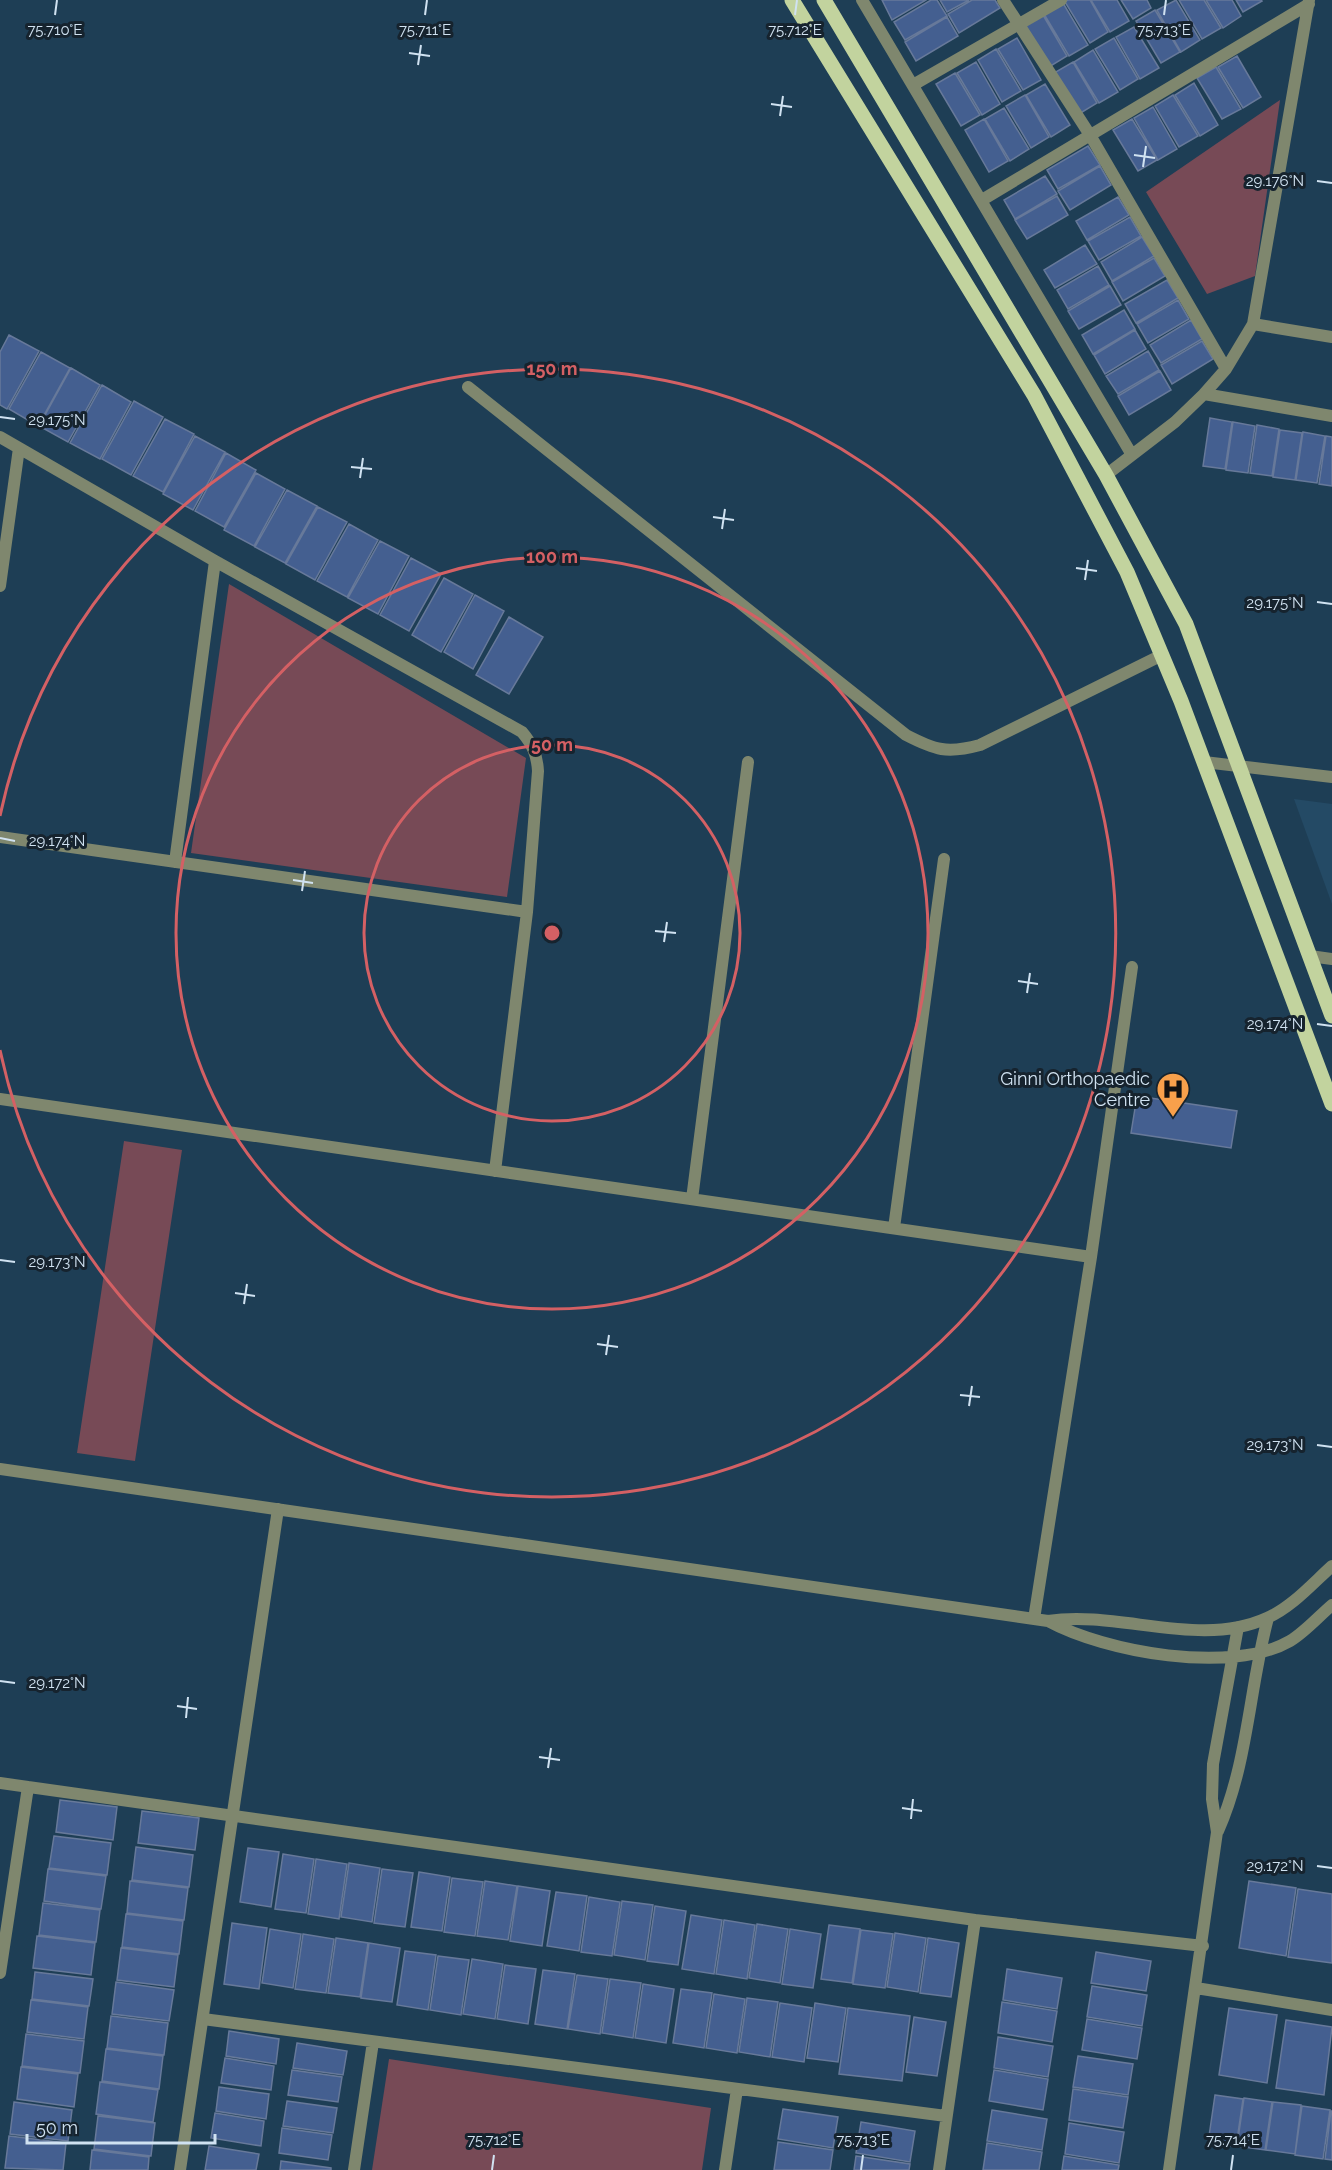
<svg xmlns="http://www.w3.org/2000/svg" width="1332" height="2170" font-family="Raleway,sans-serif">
<rect width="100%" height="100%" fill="#1e3e55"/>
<path fill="#244a65" d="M1294,799L1332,804V904Z"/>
<path fill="#774a56" d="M1280,100L1255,276L1207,294L1146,192Z
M229,584L526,758L507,897L191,853Z
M124,1141L182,1150L135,1461L77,1453Z
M389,2059L711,2108L702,2170H372Z"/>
<path fill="#445f90" stroke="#67799a" stroke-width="1.5" d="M882,0H926L892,20Z
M931,0H937L947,16L905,40L894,22Z
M940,0H969L947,12Z
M972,0H995L1000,8L959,33L948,14Z
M1068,0H1090L1108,32L1090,43L1065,2Z
M1091,0H1117L1129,21L1110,32Z
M1121,0H1147L1151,8L1133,19Z
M1176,0L1200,40L1181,52L1157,10Z
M1179,0H1204L1221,28L1202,39Z
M1206,0H1232L1241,16L1223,28Z
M1236,0H1261L1262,1L1243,12Z
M1063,3L1088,45L1069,56L1044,14Z
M1155,10L1180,52L1161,63L1136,21Z
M1043,15L1067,56L1049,67L1024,25Z
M947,17L958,36L916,61L905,42Z
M1134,27L1159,68L1140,79L1116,37Z
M1017,38L1041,80L1023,90L998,49Z
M1114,38L1138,79L1120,90L1095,49Z
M996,49L1021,91L1002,102L978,60Z
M1093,50L1118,92L1099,103L1074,62Z
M1237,56L1261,97L1243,108L1218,67Z
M976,62L1000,104L982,115L957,73Z
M1073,62L1097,103L1079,114L1054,73Z
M1216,67L1241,109L1222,119L1197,78Z
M955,73L980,115L961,126L936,84Z
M1194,83L1218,125L1200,136L1175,95Z
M1045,84L1070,125L1051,137L1026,95Z
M1025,95L1049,137L1031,148L1006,106Z
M1173,95L1198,136L1179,147L1155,106Z
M1153,107L1177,149L1158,160L1134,118Z
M1004,108L1029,149L1010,161L985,119Z
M984,119L1008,161L989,172L965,130Z
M1132,119L1157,160L1138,171L1113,130Z
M1088,146L1100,165L1058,189L1047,170Z
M1100,166L1111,185L1070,210L1058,191Z
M1045,176L1057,194L1015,219L1004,200Z
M1057,196L1068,215L1027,239L1015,220Z
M1118,197L1129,215L1087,240L1076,221Z
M1130,217L1141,236L1099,260L1088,241Z
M1142,237L1154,256L1112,281L1101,262Z
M1085,245L1097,264L1055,288L1044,270Z
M1154,258L1165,276L1123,301L1112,282Z
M1098,266L1109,285L1068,309L1057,290Z
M1167,280L1178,298L1136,323L1125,304Z
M1110,286L1121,305L1079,329L1068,311Z
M1178,300L1189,319L1148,343L1137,324Z
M1124,310L1135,329L1093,354L1082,335Z
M1191,320L1202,339L1161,363L1150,345Z
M1135,330L1146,349L1105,374L1094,355Z
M9,335L39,351L7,409L0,405V352Z
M1202,341L1213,359L1172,384L1161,365Z
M1148,351L1159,370L1118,394L1106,376Z
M41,352L70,368L38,426L9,409Z
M71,368L100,385L68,442L39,426Z
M1160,371L1171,390L1129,415L1118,396Z
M102,385L131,402L100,459L70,443Z
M134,401L163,417L131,475L102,459Z
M1210,418L1232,422L1225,469L1203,466Z
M165,419L194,434L163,492L133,476Z
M1233,422L1255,426L1248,473L1226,470Z
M1257,425L1279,429L1272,476L1250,473Z
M1280,430L1302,433L1295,480L1273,477Z
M1303,432L1325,436L1317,483L1296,480Z
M195,436L225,452L193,510L163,494Z
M1326,436L1332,437V486L1319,484Z
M226,453L256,470L224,527L195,511Z
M256,473L285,489L254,546L224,530Z
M287,490L317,506L285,563L255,547Z
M318,507L347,522L315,580L286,564Z
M349,524L378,540L347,597L317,581Z
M380,541L409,556L378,614L348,598Z
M411,558L441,574L409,631L380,615Z
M444,578L473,594L441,652L412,635Z
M475,595L504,611L473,669L444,652Z
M509,617L543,637L509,694L476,675Z
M1137,1096L1237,1111L1231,1148L1131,1133Z
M60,1800L117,1807L113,1840L56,1832Z
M142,1811L199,1818L195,1850L138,1843Z
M54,1836L111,1843L107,1875L49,1868Z
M136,1847L193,1855L189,1887L132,1880Z
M248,1848L279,1852L271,1907L240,1902Z
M283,1854L314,1859L306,1913L275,1909Z
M316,1859L347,1864L339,1919L308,1914Z
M349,1863L380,1868L372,1922L341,1917Z
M48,1869L106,1876L101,1909L44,1901Z
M382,1869L413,1873L405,1927L374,1923Z
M419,1872L450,1877L442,1931L411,1927Z
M452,1878L483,1882L475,1936L444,1932Z
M130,1881L188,1888L184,1920L127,1913Z
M485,1881L517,1886L508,1940L477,1936Z
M1249,1881L1296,1888L1286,1956L1239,1948Z
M518,1886L550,1891L542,1946L510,1941Z
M1298,1889L1332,1894V1963L1288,1957Z
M556,1892L587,1896L579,1951L547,1946Z
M589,1897L620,1902L612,1956L581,1952Z
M622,1901L653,1905L645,1960L614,1955Z
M43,1903L100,1910L96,1942L39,1935Z
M655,1906L686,1911L678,1965L647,1961Z
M126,1914L183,1921L179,1954L122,1947Z
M691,1915L722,1920L714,1974L682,1969Z
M724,1920L755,1925L747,1979L716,1974Z
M232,1923L267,1928L259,1989L224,1984Z
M757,1924L788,1929L780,1983L749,1978Z
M829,1925L860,1929L852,1983L821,1979Z
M270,1929L301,1934L293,1988L262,1983Z
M790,1929L821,1934L813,1988L782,1984Z
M861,1930L893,1934L885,1988L853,1984Z
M895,1933L926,1938L918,1992L887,1987Z
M303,1934L334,1939L326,1993L295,1989Z
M37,1936L95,1943L91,1975L33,1968Z
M336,1938L368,1943L360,1997L328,1993Z
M928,1938L959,1943L951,1997L920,1993Z
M369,1943L400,1948L392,2002L361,1998Z
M121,1948L178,1955L174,1987L117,1980Z
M405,1951L436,1955L428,2010L397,2005Z
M1096,1952L1151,1961L1146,1991L1091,1983Z
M438,1956L469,1960L461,2015L430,2010Z
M472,1959L503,1964L495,2019L463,2014Z
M505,1965L536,1969L528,2024L497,2019Z
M1007,1969L1062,1978L1057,2009L1003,2000Z
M543,1970L575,1974L567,2029L535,2024Z
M35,1972L93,1979L89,2006L32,1999Z
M577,1975L608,1979L600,2034L568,2029Z
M610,1979L641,1983L633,2038L602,2033Z
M116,1982L174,1990L169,2021L112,2014Z
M643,1984L674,1989L666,2043L635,2038Z
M1092,1986L1147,1995L1142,2026L1087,2017Z
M681,1989L712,1993L704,2048L673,2043Z
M714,1994L745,1999L737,2053L706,2048Z
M747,1998L778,2002L770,2057L739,2052Z
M31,2000L88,2007L84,2039L27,2032Z
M1002,2002L1057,2011L1052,2042L998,2033Z
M780,2003L812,2008L804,2062L772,2057Z
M815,2003L846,2008L838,2062L807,2058Z
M848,2008L910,2016L902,2081L839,2074Z
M1229,2008L1277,2015L1267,2083L1219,2075Z
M111,2016L168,2023L164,2055L107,2048Z
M914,2017L946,2022L937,2076L906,2072Z
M1087,2019L1142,2028L1137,2059L1082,2050Z
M1286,2020L1332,2027L1324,2095L1276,2088Z
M229,2031L279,2039L276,2064L226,2056Z
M26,2034L84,2041L80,2073L22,2066Z
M998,2037L1053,2046L1048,2077L994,2068Z
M297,2043L347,2051L343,2075L293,2068Z
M106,2049L163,2056L159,2089L102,2081Z
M1078,2056L1133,2064L1128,2095L1073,2087Z
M225,2058L274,2066L271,2090L221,2083Z
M21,2067L78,2074L74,2107L17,2099Z
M292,2070L342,2077L338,2102L288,2095Z
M994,2070L1048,2079L1043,2110L989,2101Z
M100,2082L158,2090L153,2122L96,2114Z
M219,2087L269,2094L266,2119L216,2111Z
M1073,2089L1128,2097L1123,2128L1069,2120Z
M1215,2095L1243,2099L1236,2147L1208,2143Z
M1244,2098L1272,2102L1265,2150L1237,2146Z
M287,2101L337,2108L333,2133L283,2126Z
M14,2102L72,2110L68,2141L10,2134Z
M1273,2102L1301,2105L1295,2154L1266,2150Z
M1302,2106L1330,2110L1323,2159L1295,2155Z
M783,2109L838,2117L833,2148L778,2139Z
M992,2110L1047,2119L1042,2150L987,2141Z
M1331,2111H1332V2160L1325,2159Z
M215,2113L264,2121L261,2146L211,2138Z
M98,2116L155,2123L151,2156L94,2149Z
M861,2122L915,2131L910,2162L856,2153Z
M1069,2123L1124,2132L1119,2163L1065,2154Z
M282,2128L332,2135L328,2160L279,2153Z
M9,2136L66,2143L63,2170L5,2168Z
M778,2142L833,2150L830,2170H774Z
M987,2143L1042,2152L1039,2170H983Z
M209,2146L259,2154L256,2170H205Z
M92,2150L149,2157L148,2170H90Z
M856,2156L910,2164L909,2170H854Z
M1064,2156L1119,2165L1118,2170H1062Z
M281,2161L331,2168V2170H280Z"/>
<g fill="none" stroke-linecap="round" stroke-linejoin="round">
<path stroke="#7f876e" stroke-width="12" d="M468,387L906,735C935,750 947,754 980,745L1162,655"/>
<path stroke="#7f876e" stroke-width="12" d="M862,0L1132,455
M1003,0L1090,135L1226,369
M913,85L1061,0
M982,200L1309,4
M1253,324L1332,337
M1204,394L1226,369L1253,324L1309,0
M0,437L215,561L522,732C533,745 537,755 538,771L527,912L495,1171
M1106,475L1175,422L1204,394L1332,416
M0,586L19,448
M1204,762L1332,777
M0,837L527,912
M175,862L215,561
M1310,956L1332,959
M0,1099L1091,1257
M692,1199L748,762
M894,1228L944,859
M0,1469L1048,1621C1119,1610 1199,1649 1267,1618C1292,1607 1312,1584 1332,1566
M1034,1619L1091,1257L1132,967
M1048,1621C1105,1652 1231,1675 1290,1641C1305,1632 1319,1616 1332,1605
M0,1783L975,1920L1203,1946
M1218,1831C1248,1764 1249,1689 1268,1618
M0,1973L28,1787
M1196,1988L1332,2010
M203,2019L946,2116
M180,2170L278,1509
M354,2170L373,2042
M725,2170L737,2089
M939,2170L975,1920
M1169,2170L1217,1832L1212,1799L1213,1764L1238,1627"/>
<path stroke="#c2d39e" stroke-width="15" d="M792,0L1034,395L1127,572L1181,701L1332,1104
M824,0L1106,475L1186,624L1332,1016"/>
</g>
<path fill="none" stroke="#d0e2f1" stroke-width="2" d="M55,15L57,0M425,15L427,0M795,15L797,0M1164,15L1166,0M409,53L430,56M418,65L421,45M771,104L792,107M780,116L783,96M1134,155L1155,158M1143,167L1146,146M1317,181L1332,183M0,417L15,419M351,467L372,469M360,478L363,458M713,517L734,520M722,529L725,509M1076,568L1097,571M1085,580L1088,560M1317,602L1332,604M0,838L15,841M293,880L313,883M302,891L305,871M655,931L676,933M664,942L667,922M1018,981L1038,984M1027,993L1030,973M1317,1024L1332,1026M0,1260L15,1262M235,1293L255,1296M244,1304L247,1284M597,1344L618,1347M606,1355L609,1335M960,1395L980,1397M969,1406L972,1386M1317,1445L1332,1447M0,1681L15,1683M177,1706L197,1709M186,1718L188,1697M539,1757L560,1760M548,1768L551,1748M902,1808L922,1811M911,1819L913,1799M1317,1866L1332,1868M492,2170L494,2155M861,2170L863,2155M1231,2170L1233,2155"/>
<g fill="none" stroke="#d46064" stroke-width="3">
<circle cx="552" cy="933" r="188"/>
<circle cx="552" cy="933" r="376"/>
<path d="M0 816A564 564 0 1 1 0 1050"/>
</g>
<defs>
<g id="hospital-pin" transform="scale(1.725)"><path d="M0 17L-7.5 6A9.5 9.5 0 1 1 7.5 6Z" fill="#f8a04b" stroke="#16232e"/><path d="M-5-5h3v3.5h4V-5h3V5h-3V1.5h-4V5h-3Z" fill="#111"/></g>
</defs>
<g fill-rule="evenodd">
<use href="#hospital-pin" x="1173" y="1089"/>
</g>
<g text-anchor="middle" stroke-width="6" stroke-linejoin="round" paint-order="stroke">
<g font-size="18" fill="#d0e2f1" stroke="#16232e" text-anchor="end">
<text x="1150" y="1085">Ginni Orthopaedic<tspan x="1150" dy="21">Centre</tspan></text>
</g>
</g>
<g font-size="15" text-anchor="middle" fill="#d0e2f1" stroke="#16232e" stroke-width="6" stroke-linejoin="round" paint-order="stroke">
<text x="55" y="35">75.710°E</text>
<text x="425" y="35">75.711°E</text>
<text x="795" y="35">75.712°E</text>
<text x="1164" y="35">75.713°E</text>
<text x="1275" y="186">29.176°N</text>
<text x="57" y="425">29.175°N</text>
<text x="1275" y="608">29.175°N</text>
<text x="57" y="846">29.174°N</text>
<text x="1275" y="1029">29.174°N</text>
<text x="57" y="1267">29.173°N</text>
<text x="1275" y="1450">29.173°N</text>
<text x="57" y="1688">29.172°N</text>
<text x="1275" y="1871">29.172°N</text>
<text x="494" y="2145">75.712°E</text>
<text x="863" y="2145">75.713°E</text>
<text x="1233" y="2145">75.714°E</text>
</g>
<circle cx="552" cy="933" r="9" fill="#d46064" stroke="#16232e" stroke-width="3"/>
<g font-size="18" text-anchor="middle" font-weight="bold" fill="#d46064" stroke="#16232e" stroke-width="6" stroke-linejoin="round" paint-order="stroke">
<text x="552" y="375">150 m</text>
<text x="552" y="563">100 m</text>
<text x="552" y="751">50 m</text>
</g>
<path d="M27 2134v9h188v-9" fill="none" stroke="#d0e2f1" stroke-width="3"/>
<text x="36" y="2134" font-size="18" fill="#d0e2f1" stroke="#16232e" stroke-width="4.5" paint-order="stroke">50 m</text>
</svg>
